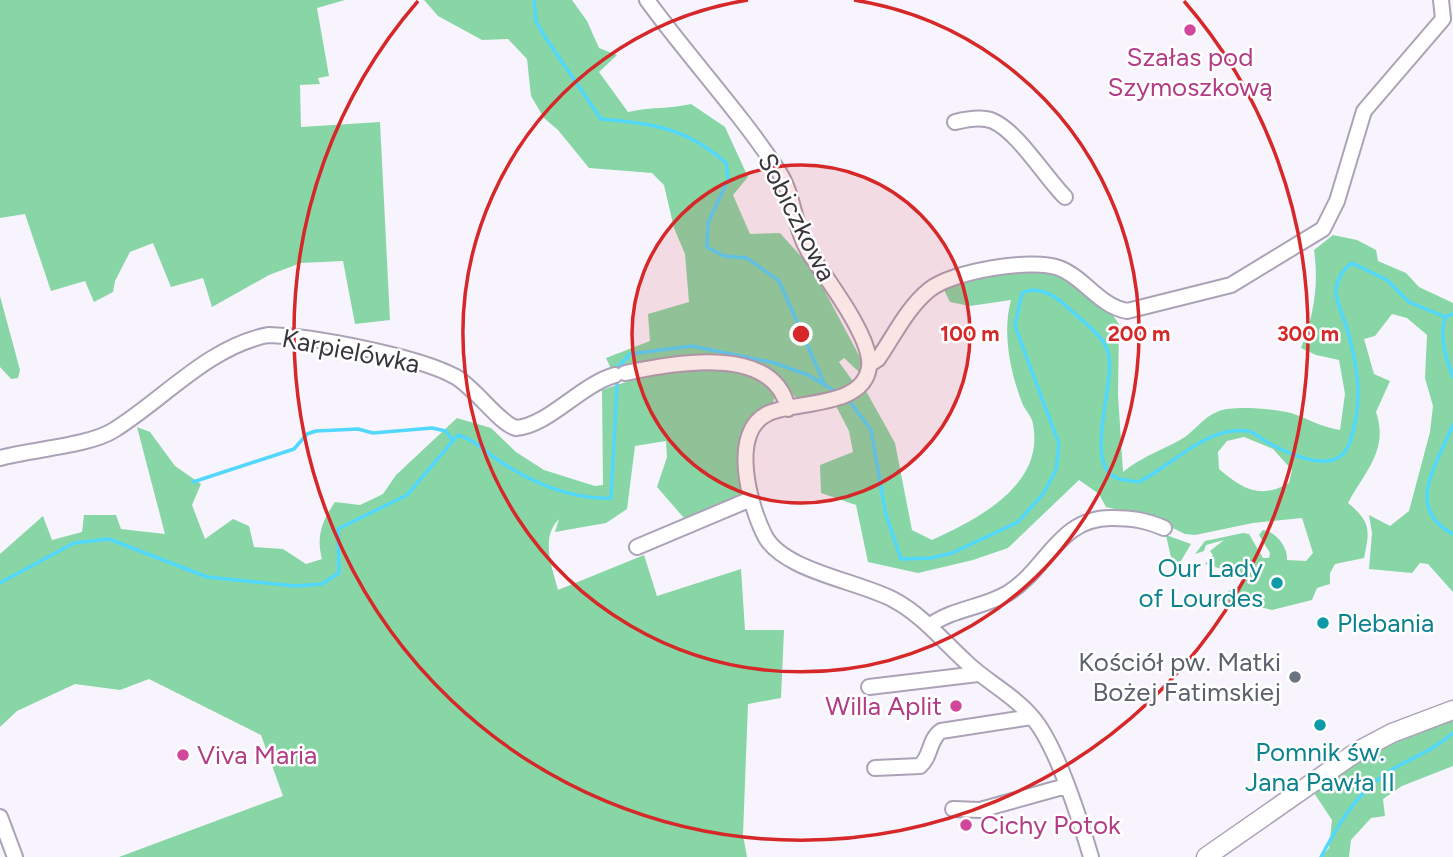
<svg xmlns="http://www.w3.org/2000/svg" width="1453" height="857" font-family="Figtree,sans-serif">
<rect width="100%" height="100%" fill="#f8f4fd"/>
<path fill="#88d6a6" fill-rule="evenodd" d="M0,0H345L317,8L329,76L318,78L320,84L300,85L301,127L380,122L390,320L355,324L343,261L301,263L269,275L212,307L203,278L171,287L153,243L130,252L115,281L113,292L94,302L85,281L51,291L25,214L0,218Z
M424,0H572L587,21L599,48L617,55L599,72L628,112C649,107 669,109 691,104L725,127L748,177L733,195L750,234L780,233L814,271L862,361L859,372L844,358L839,362L855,384L825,399L806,401L795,397L781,381L756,366L613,373L606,358L650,341L648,314L689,302L685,254L674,228L664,185L652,173L589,168L558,130L544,118L531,96L527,59L508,39L482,40L438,16Z
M1333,235L1357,240L1376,250L1378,261L1406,273L1419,287L1453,303V592L1428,564L1420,563L1412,573L1369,569L1372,533L1369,515L1390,526L1409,511L1430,432L1433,406L1425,378L1427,335L1407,318L1392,314L1375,336L1364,339L1374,374L1390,381L1376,412C1389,450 1365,471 1348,503C1371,522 1370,530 1364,558L1335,564L1330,573V584L1317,588L1312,600L1272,610L1240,602L1208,601L1243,584L1245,576L1205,564L1213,555L1210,551L1224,540L1206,545L1204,551L1195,554L1205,541L1243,533L1249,534L1263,558H1269L1270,553L1259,535L1263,530C1276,532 1288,547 1287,560L1306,561L1313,553L1302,518L1253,523L1195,535L1185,534L1150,517L1106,507L1099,494L1079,480L1008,548L973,560L918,573L868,562L856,505L821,493L820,465L853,452L849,431L836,406L866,391L895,443L912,530L932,540C978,519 1045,485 1033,424C1032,417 1026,411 1023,405C1010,373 1002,332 1011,300L970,306L950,302L943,288L1004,270L1065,271L1106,306L1119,324L1118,395L1123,472C1141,457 1160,451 1180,440C1194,433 1202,417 1219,411C1234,405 1279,409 1294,414C1310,420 1322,427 1340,430L1345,394L1339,360L1316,355L1301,348C1314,315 1319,285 1314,250ZM1244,437L1273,449L1292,470L1289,483C1260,500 1241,488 1219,469L1218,452L1227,441Z
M0,296L20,370L18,378L11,379L0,367Z
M731,368L770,387L775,396L772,406L753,421L745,495L721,508L684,518L657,487L667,457L666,441L635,446L627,509L606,523L555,532L559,519C540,538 552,567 558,590L644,555L657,596L741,569L745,630H784L781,698L748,704L743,835L747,857H119L283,796L261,735L149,679L120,690L75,684L17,711L0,727V554L43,516L52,540L82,532L84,515H116L121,529L165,534L137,427L150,432L175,466L201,484L192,505L205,539L233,519L249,526L254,547L283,549L306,564L322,559C316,536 322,521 335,502L360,505L383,494L396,475L457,418L491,428L516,452L544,470L595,486L603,485L602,390L659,371Z
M1166,535L1191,544L1178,566L1172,562Z
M1453,717V766L1402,786L1383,799L1385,816L1371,818L1351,840L1349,857H1321L1329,848L1332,820L1312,790L1395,738Z"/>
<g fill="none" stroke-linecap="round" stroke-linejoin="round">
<path stroke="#52d7fd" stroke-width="3.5" d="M534,0L536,21L543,34L601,119C651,123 687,128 726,163L728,180L708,223L707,247L724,256L747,258L779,281L824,383
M1445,318C1439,337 1446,359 1453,377
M848,399L871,430L886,515L901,559L931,558L952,553L1018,522L1043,494L1056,470L1059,444L1015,326L1022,293C1037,286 1053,294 1065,305C1078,318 1103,334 1108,352C1117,381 1082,465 1117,478C1123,481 1132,481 1139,482C1173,465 1206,426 1247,431C1254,431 1259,438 1265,441C1287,453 1336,478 1349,444C1364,404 1358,365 1346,325C1342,314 1335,299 1336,289C1338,277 1343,270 1352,263L1387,280L1409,302L1445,317L1453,314
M1453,425C1438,463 1403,508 1453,534
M193,482L294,449L307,434L316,431L358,429L373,433L432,428L446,431L452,440
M0,583L74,543L109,539L207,577L295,586L322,584L339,573L338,529L407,495L458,435C474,440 482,449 495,458C528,481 570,500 611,498L618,367L630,354L692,346L775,363L808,375L838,393
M1321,857C1341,819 1362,784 1402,764C1421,754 1436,748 1453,733"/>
<g stroke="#aba2b7" stroke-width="18">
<path id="minor" d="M647,0C689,58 740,112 779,172C795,197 794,229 810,254C826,278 873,339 869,367C864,408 794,401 769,413C728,431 750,507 765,536C783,571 859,581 894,600C922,615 942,640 965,661C985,681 1014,695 1032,717C1057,745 1080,820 1091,857
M955,122C967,119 982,116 993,121C1018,132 1045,177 1065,197
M870,364L878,359C894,336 907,308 929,290C952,271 1032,258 1059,268C1084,277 1099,306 1127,311L1231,285L1323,229L1337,201L1364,111L1443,19L1441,0
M625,373C671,364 774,342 788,409
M0,458C32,449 89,446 114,430C164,399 208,347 268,335C312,336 418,356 456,377C477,390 499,423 516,428C548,426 580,385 615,375
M637,547L751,499
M929,626C953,608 983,608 1008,593C1047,569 1059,517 1112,518C1132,518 1145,520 1164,528
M869,687L978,674
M875,768L920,766C931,757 929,739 941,731L1032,717
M953,809L980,810L1066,786
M0,817L15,857"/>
</g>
<g stroke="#aba2b7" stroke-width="21">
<path id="major" d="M1206,857L1358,751L1392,733L1453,710"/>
</g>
<use href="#minor" stroke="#fff" stroke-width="14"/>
<use href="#major" stroke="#fff" stroke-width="18"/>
</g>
<circle cx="801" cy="334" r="169" fill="#d62828" fill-opacity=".12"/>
<g fill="none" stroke="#d62828" stroke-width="3.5">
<circle cx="801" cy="334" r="169"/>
<path d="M854 0A338 338 0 1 1 748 0"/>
<path d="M1184 1A507 507 0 1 1 418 1"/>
</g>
<g fill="#d1479c" stroke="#fff" stroke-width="2.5">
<circle cx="1190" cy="30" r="7"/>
<circle cx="956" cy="706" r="7"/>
<circle cx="183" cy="755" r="7"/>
<circle cx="966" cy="825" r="7"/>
</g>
<g fill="#0f9aa8" stroke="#fff" stroke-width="2.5">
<circle cx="1277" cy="583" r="7"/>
<circle cx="1323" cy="623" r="7"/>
<circle cx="1320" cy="725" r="7"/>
</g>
<circle fill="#6b7280" stroke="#fff" stroke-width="2.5" cx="1295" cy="677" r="7"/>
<g text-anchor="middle" stroke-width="5" stroke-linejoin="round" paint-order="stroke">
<g font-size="26" fill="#b23c85" stroke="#fff" text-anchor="start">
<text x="1190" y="66" text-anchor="middle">Szałas pod<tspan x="1190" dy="30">Szymoszkową</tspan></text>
<text x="942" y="715" text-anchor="end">Willa Aplit</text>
<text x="197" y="764">Viva Maria</text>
<text x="980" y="834">Cichy Potok</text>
</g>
<g font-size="26" fill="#39353d" stroke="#fff">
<text transform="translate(797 217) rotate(63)" y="9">Sobiczkowa</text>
<text transform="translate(351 351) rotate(11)" y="9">Karpielówka</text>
</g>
<g font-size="26" fill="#0d838f" stroke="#fff" text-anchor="end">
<text x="1263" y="577">Our Lady<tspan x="1263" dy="30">of Lourdes</tspan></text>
<text x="1337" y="632" text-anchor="start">Plebania</text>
<text x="1320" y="761" text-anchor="middle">Pomnik św.<tspan x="1320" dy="30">Jana Pawła II</tspan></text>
</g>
<g font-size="26" fill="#5b616d" stroke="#fff" text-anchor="end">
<text x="1281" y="671">Kościół pw. Matki<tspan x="1281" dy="30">Bożej Fatimskiej</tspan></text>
</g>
</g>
<circle cx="801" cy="334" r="10" fill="#d62828" stroke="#fff" stroke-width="3.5"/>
<g font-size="21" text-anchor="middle" font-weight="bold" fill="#d62828" stroke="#fff" stroke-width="5" stroke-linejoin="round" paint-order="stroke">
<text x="970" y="341">100 m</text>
<text x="1139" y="341">200 m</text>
<text x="1308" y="341">300 m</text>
</g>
</svg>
